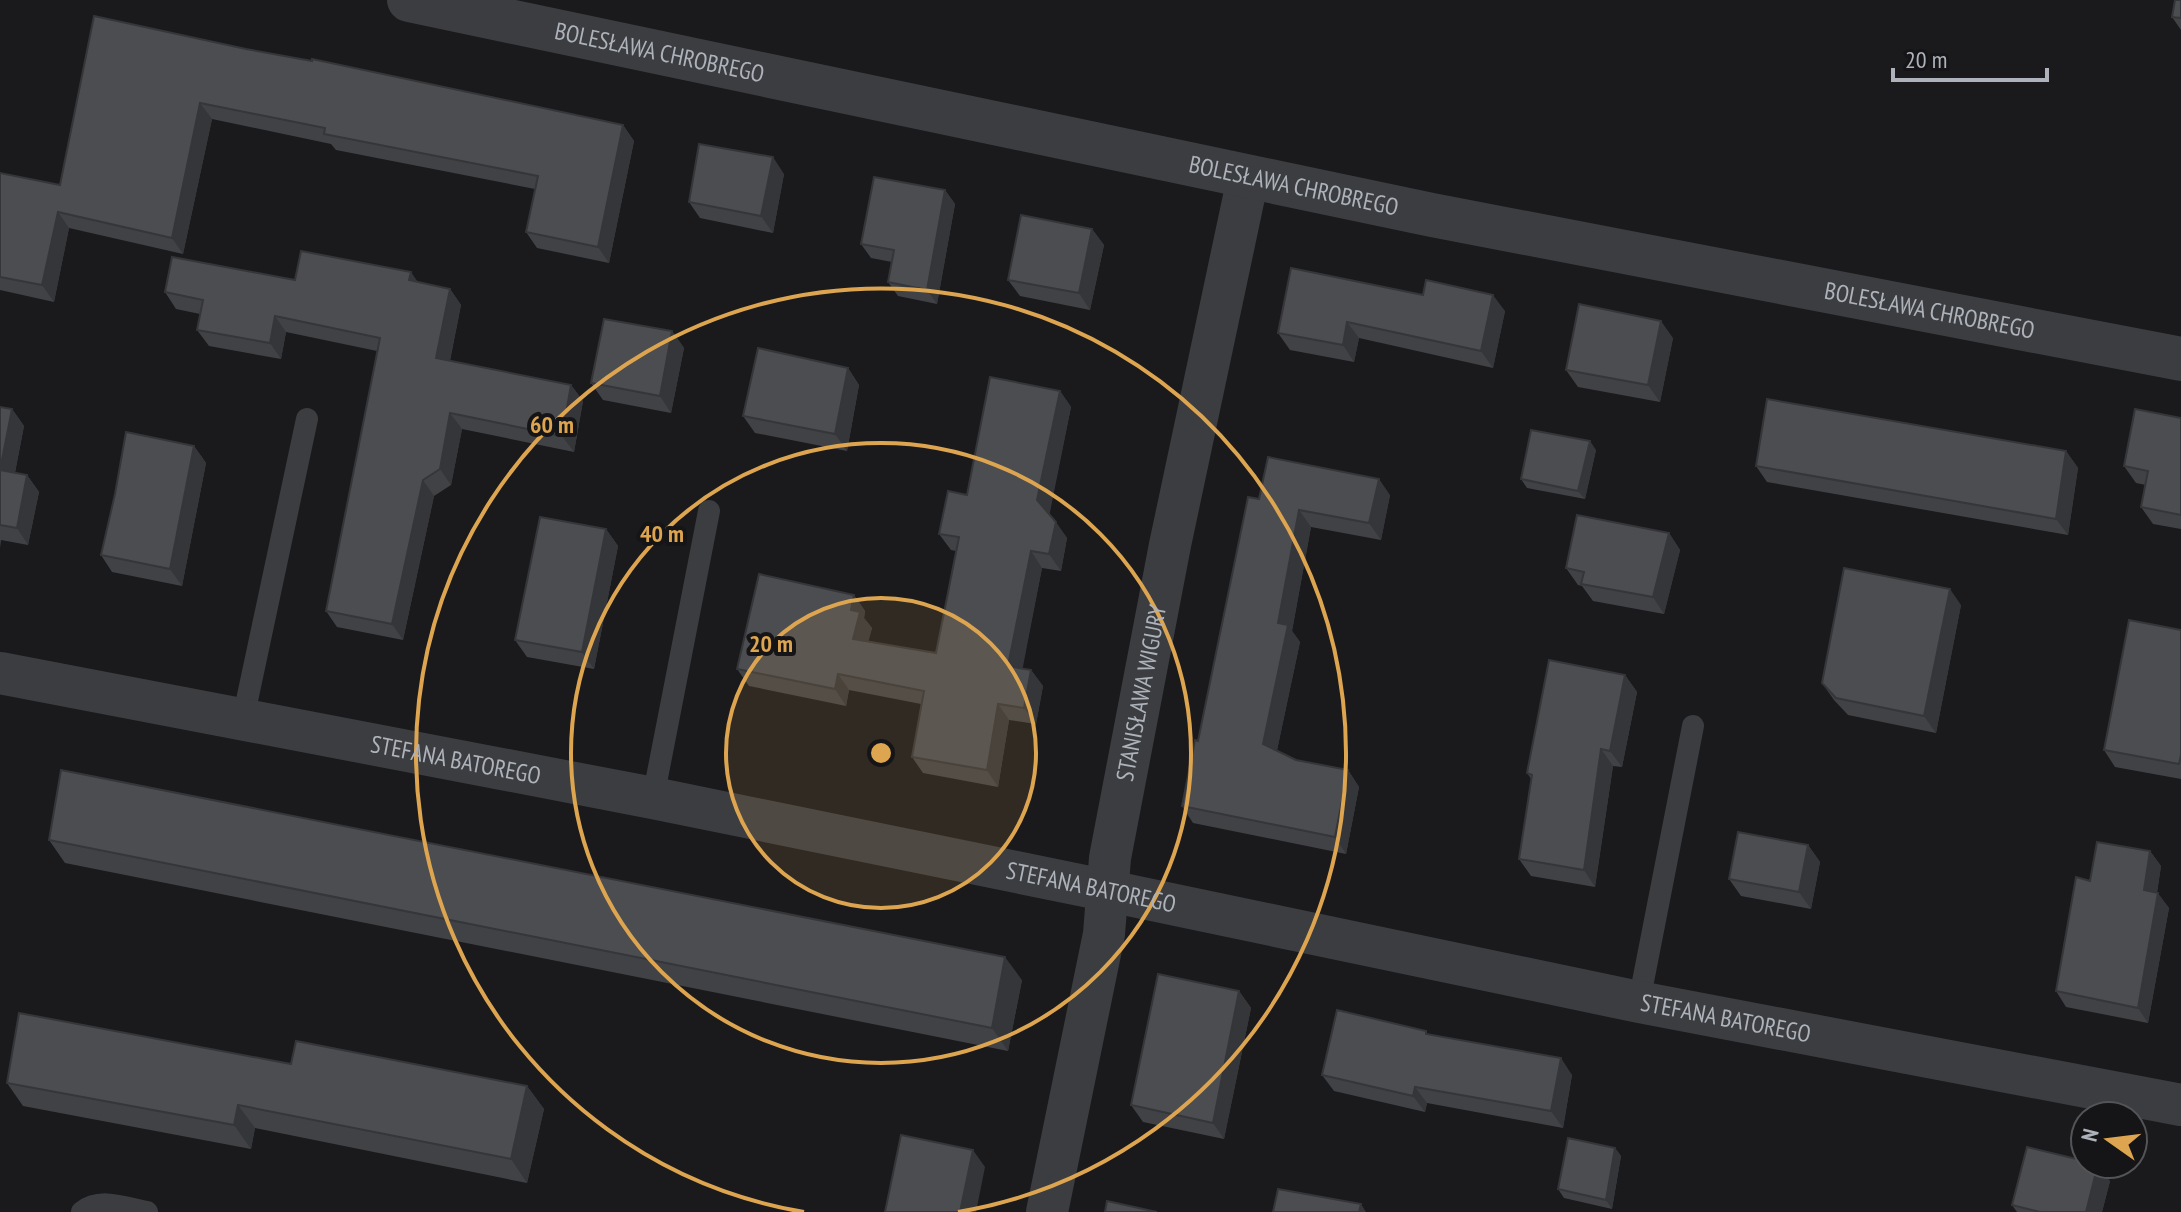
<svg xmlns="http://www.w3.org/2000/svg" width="2181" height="1212" font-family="'PT Sans Narrow',sans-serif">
<rect width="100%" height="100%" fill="#1a1a1c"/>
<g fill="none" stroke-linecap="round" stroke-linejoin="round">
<path stroke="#3b3d40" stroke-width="22" d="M243,719L307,419
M653,798L709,511
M1639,1002L1693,726
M82,1212C100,1197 126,1208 147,1212"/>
<g stroke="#3b3d40" stroke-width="42">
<path id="s1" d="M0,673L653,798L1109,891L1639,1002L2181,1105"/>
<path id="s2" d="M1047,1212L1104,934L1110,858L1170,545L1248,178"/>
</g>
<path stroke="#3b3d40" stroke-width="44" id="s3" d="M409,0L1432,215L2181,359"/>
</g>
<path fill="#414246" d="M2181,0V30L2172,17Z
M246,49L623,125L634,141L609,263L537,248L526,232L535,189L336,150L331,144L212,119L183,254L69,228L54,302L0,290V173L60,185Z
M784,174L773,233L700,218L689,202Z
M945,190L955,204L937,304L898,296L888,282L892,262L871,258L861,244Z
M1092,229L1104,245L1090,310L1020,296L1008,280Z
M295,280L418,282L450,289L461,305L450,361L571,385L583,401L574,452L462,429L451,485L434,496L403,640L337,627L326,611L377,351L286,332L281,359L209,346L197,330L200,314L176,309L165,292Z
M1423,295L1505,311L1493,368L1359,338L1354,362L1290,350L1278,333Z
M672,331L684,348L671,413L603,400L591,383Z
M1673,338L1660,402L1578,387L1566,370Z
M848,368L859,385L847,451L755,433L743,416Z
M1060,391L1071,407L1049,514L1067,538L1061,571L1042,568L1022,668L1031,670L1043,686L1036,724L1009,720L998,787L923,773L912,757L921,704L849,690L846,706L749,686L737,669L854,595L865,611L864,618L872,628L868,641L936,653L956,551L951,550L939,534L967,495Z
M0,407L12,409L24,426L15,473L27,475L39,492L28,545L1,540L0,548Z
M2181,418V529L2153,524L2141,507L2146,485L2136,483L2124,466Z
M194,446L206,463L182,586L112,572L101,555Z
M1596,450L1585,499L1527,488L1521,479Z
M2066,451L2078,468L2068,535L1767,482L1756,466Z
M1390,495L1381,540L1311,527L1292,631L1300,642L1277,750L1296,760L1348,770L1359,787L1346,854L1193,823L1182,806L1259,499Z
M606,529L618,546L594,669L527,657L515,640Z
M1669,533L1680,550L1664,614L1593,601L1582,586L1578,585L1566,568Z
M1961,605L1936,733L1848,715L1834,700L1822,683Z
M2181,630V779L2115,767L2104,750Z
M1625,675L1637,692L1622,767L1613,766L1595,887L1531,876L1519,859L1532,780L1527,773Z
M49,840L1022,980L1008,1051L65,863Z
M1808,845L1820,862L1811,909L1741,896L1729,879Z
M2150,851L2161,866L2157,893L2169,908L2148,1023L2066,1007L2056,991L2090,881Z
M1239,991L1251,1008L1224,1139L1143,1122L1131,1105Z
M1429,1035L1572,1075L1563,1128L1427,1103L1425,1112L1334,1091L1322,1075Z
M291,1064L527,1086L544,1109L527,1183L255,1128L251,1149L23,1106L7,1083Z
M1615,1148L1621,1156L1612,1209L1564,1198L1558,1189Z
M2110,1181L2102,1212H2017L2012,1205Z"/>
<path fill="#353639" d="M200,103L212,119L183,254L172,238Z
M623,125L634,141L609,263L598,247Z
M773,157L784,174L773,233L761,216Z
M945,190L955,204L937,304L927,290Z
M58,212L69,228L54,302L42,285Z
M1092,229L1104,245L1090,310L1079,293Z
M411,272L422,288L409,280Z
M450,289L461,305L447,374L436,358Z
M1493,295L1505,311L1493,368L1481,351Z
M275,316L286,332L281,359L270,343Z
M1661,321L1673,338L1660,402L1648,385Z
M1347,322L1359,338L1354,362L1343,345Z
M672,331L684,348L671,413L660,396Z
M848,368L859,385L847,451L835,434Z
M571,385L583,401L574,452L562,436Z
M1060,391L1071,407L1049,517L1037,500Z
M12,409L24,426L12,487L0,470Z
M450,413L462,429L451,485L440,469Z
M1590,441L1596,450L1585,499L1578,491Z
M194,446L206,463L182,586L170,569Z
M2066,451L2078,468L2068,535L2056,519Z
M27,475L39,492L28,545L17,528Z
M1379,479L1390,495L1381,540L1369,523Z
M423,480L434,496L403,640L392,624Z
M1299,510L1311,527L1292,631L1300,642L1275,760L1263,744L1278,623Z
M1056,522L1067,538L1061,571L1049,554Z
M606,529L618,546L594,669L582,652Z
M1669,533L1680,550L1664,614L1653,597Z
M1031,551L1042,568L1020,682L1008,666Z
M1950,589L1961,605L1936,733L1924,716Z
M854,595L865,611L864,618L872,628L865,655L853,639L851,610Z
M1031,670L1043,686L1036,724L1024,708Z
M838,674L849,690L846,706L835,689Z
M1625,675L1637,692L1622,767L1610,751Z
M998,704L1009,720L998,787L987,770Z
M1601,749L1613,766L1595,887L1584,870Z
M1348,770L1359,787L1346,854L1335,837Z
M1808,845L1820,862L1811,909L1799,892Z
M2150,851L2161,866L2155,905L2144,890Z
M2158,893L2169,908L2148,1023L2138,1008Z
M1005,957L1022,980L1008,1051L992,1028Z
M1239,991L1251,1008L1224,1139L1213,1123Z
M1561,1058L1572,1075L1563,1128L1551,1111Z
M527,1086L544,1109L527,1183L511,1159Z
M1415,1087L1427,1103L1425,1112L1413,1096Z
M238,1105L255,1128L251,1149L234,1125Z
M1615,1148L1621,1156L1612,1209L1606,1200Z
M973,1150L985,1167L976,1212H960Z
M2098,1164L2110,1181L2102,1212H2086Z
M1361,1204L1366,1212H1359Z"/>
<path fill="#4c4d51" stroke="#353639" stroke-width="2" d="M2175,0H2181V18L2172,17Z
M94,16L246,49L312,61V59L623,125L598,247L526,232L538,176L324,134L325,128L200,103L172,238L58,212L42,285L0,277V173L60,185Z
M699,144L773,157L761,216L689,202Z
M874,177L945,190L927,290L888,282L894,250L861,244Z
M1021,215L1092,229L1079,293L1008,280Z
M301,251L411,272L409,280L450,289L436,358L571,385L562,436L450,413L440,469L423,480L392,624L326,611L380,338L275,316L270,343L197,330L203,300L165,292L172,257L295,280Z
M1291,268L1423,295L1426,280L1493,295L1481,351L1347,322L1343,345L1278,333Z
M1579,304L1661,321L1648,385L1566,370Z
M604,319L672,331L660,396L591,383Z
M758,348L848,368L835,434L743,416Z
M990,377L1060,391L1037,500L1056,522L1049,554L1031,551L1008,666L1031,670L1024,708L998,704L987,770L912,757L924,691L838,674L835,689L737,669L759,574L854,595L851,610L860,612L853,639L936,653L959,537L939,534L948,491L967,495Z
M1767,399L2066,451L2056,519L1756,466Z
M0,407L12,409L0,470L27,475L17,528L0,525Z
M2135,409L2181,418V515L2141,507L2148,471L2124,466Z
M1531,430L1590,441L1578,491L1521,479Z
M126,432L194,446L170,569L101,555L115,494Z
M1268,457L1379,479L1369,523L1299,510L1278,623L1288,625L1263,744L1296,760L1348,770L1335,837L1182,806L1195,740L1198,741L1248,497L1259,499Z
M1577,515L1669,533L1653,597L1581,584L1584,572L1566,568Z
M540,517L606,529L582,652L515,640Z
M1844,568L1950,589L1924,716L1836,698L1822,683Z
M2129,620L2181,630V755L2179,764L2104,750Z
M1549,660L1625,675L1610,751L1601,749L1584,870L1519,859L1532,775L1527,773Z
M61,770L1005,957L992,1028L49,840Z
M1738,832L1808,845L1799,892L1729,879Z
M2097,842L2150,851L2144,890L2158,893L2138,1008L2056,991L2076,877L2090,881Z
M1158,974L1239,991L1213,1123L1131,1105Z
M1337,1010L1426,1031V1034L1561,1058L1551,1111L1415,1087L1413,1096L1322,1075Z
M19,1013L291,1064L296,1041L527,1086L511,1159L238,1105L234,1125L7,1083Z
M901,1135L973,1150L960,1212H885Z
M1568,1138L1615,1148L1606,1200L1558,1189Z
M2027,1147L2085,1161V1164H2098L2086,1212H2040L2012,1205Z
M1278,1189L1361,1204L1359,1212H1273Z
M1107,1201L1157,1212H1105Z"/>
<circle cx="881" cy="753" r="155" fill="#dea550" fill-opacity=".12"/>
<g fill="none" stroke="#dea550" stroke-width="4">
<circle cx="881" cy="753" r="155"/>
<circle cx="881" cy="753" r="310"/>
<path d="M804 1212A465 465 0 1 1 958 1212"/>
</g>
<g text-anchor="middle" stroke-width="8" stroke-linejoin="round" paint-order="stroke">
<g font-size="24" fill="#aeb2ba" stroke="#151517">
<text dy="8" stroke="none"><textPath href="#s3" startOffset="256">BOLESŁAWA CHROBREGO</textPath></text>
<text dy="8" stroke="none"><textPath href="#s3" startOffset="904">BOLESŁAWA CHROBREGO</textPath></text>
<text dy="8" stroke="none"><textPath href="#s3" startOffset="1552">BOLESŁAWA CHROBREGO</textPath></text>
<text dy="8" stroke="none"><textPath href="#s2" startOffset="528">STANISŁAWA WIGURY</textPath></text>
<text dy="8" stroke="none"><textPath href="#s1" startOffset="464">STEFANA BATOREGO</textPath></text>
<text dy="8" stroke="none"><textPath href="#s1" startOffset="1112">STEFANA BATOREGO</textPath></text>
<text dy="8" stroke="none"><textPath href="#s1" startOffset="1760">STEFANA BATOREGO</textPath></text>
</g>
</g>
<circle cx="881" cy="753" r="12" fill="#dea550" stroke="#151517" stroke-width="4"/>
<g font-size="24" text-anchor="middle" font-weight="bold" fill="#dea550" stroke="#151517" stroke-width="8" stroke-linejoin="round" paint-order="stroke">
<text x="552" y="433">60 m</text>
<text x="662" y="542">40 m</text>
<text x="771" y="652">20 m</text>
</g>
<g transform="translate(2109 1140) rotate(284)"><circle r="38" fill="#151517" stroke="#525458" stroke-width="2"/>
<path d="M0-6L14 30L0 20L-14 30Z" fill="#dea550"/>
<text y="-12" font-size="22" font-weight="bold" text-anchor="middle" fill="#aeb2ba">N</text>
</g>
<path d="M1893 68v12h154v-12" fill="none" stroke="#aeb2ba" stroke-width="4"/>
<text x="1905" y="68" font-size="24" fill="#aeb2ba" stroke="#151517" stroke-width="6" paint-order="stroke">20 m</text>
</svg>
